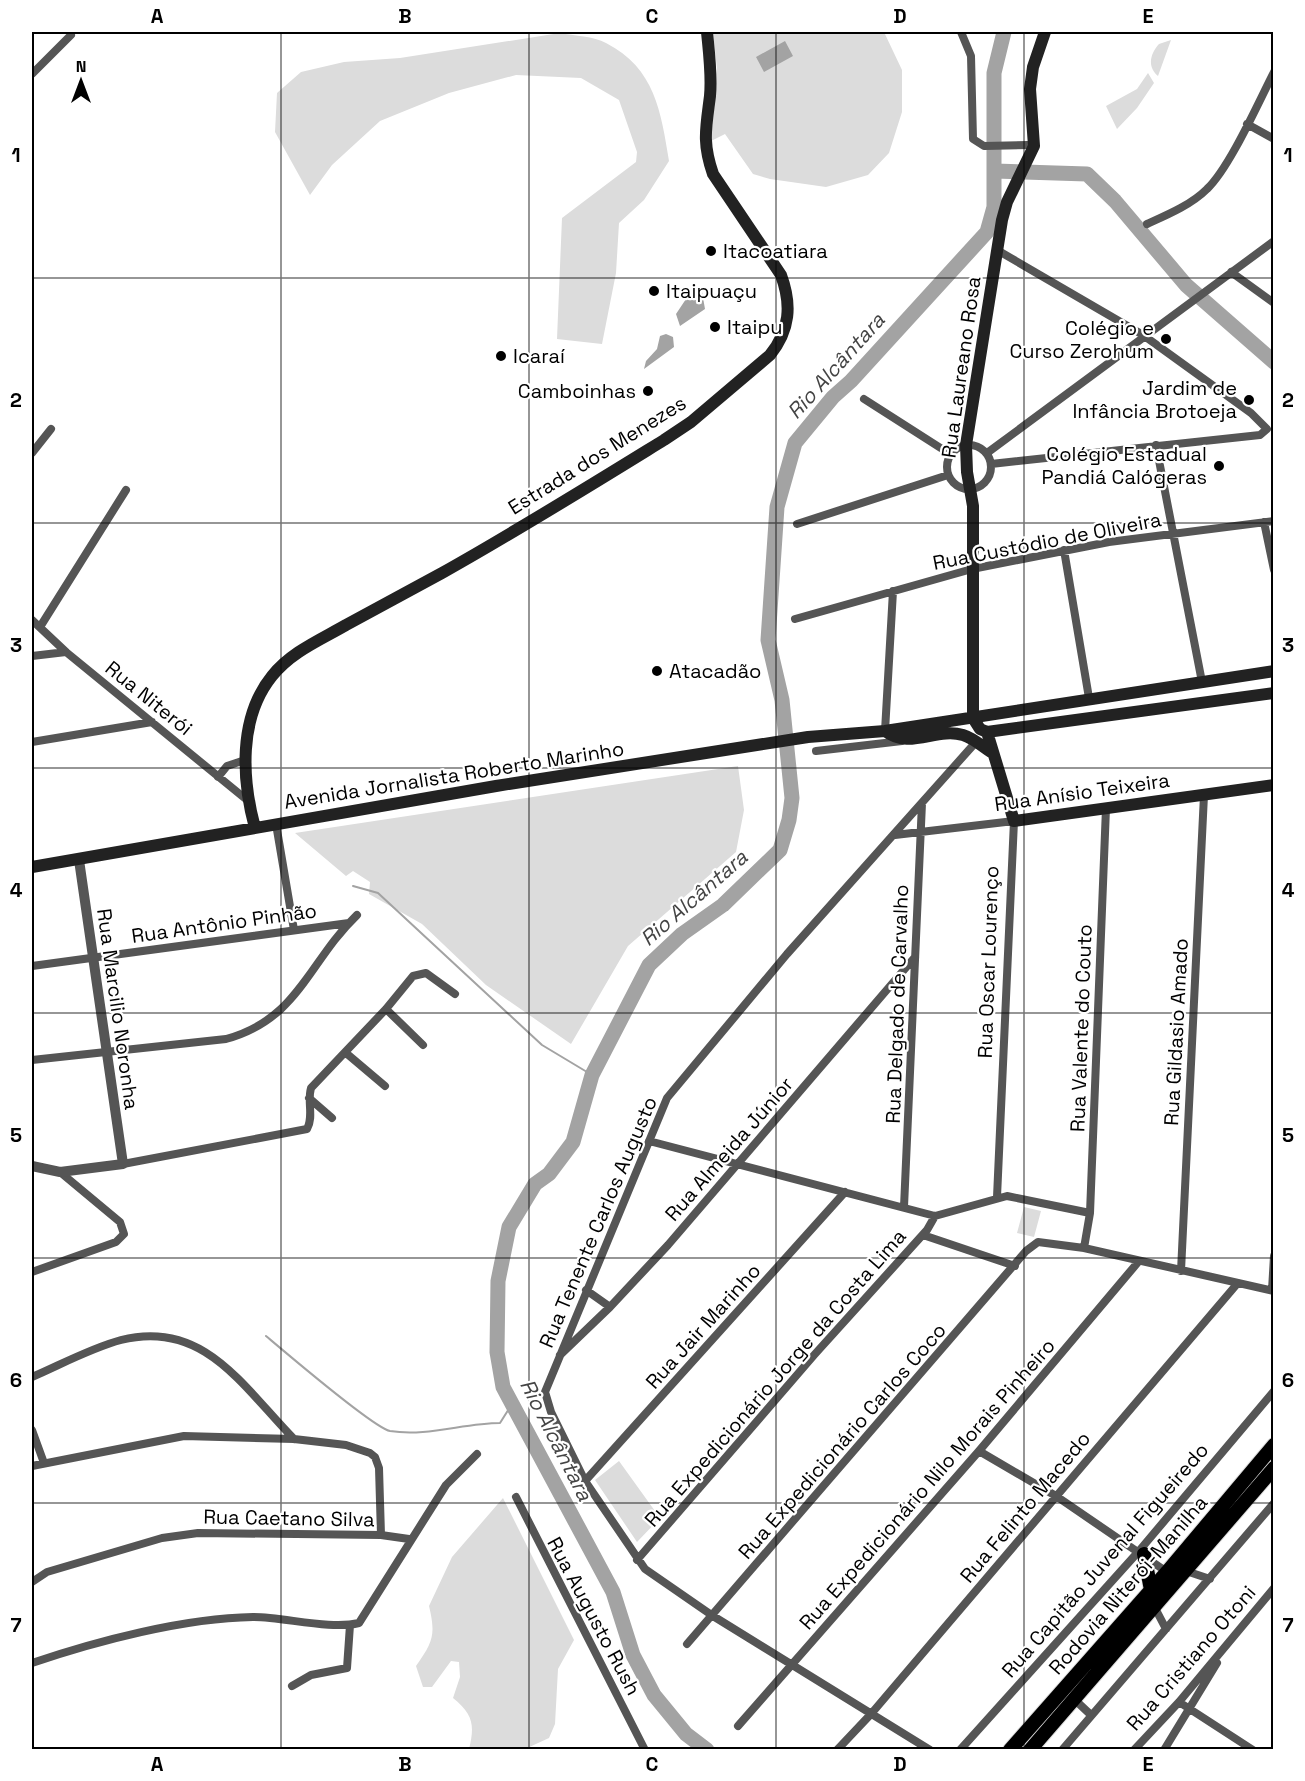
<svg xmlns="http://www.w3.org/2000/svg" width="1305" height="1781" font-family="'Space Grotesk',sans-serif">
<rect width="100%" height="100%" fill="#fff"/>
<path fill="#dcdcdc" d="M713,32H884L902,70V112L889,153L868,175L826,187L770,179L753,174L725,134L711,141L717,69Z
M560,33C574,36 594,36 606,43C655,68 661,112 669,161L644,200L619,223L616,273L602,344L557,339L562,218L636,162L637,152L619,100L581,78L516,75L449,93L380,121L332,165L310,195L275,132L277,93L301,72L344,62L400,58Z
M1171,40L1158,76C1147,67 1150,54 1159,44Z
M1148,73L1154,83L1137,108L1117,129L1106,106L1137,89Z
M738,766L744,810L736,852L628,946L571,1044L486,985L422,924L369,894L370,882L353,871L346,876L295,833Z
M1024,1207L1041,1211L1034,1237L1017,1233Z
M619,1461L660,1518L637,1542L595,1480Z
M503,1498L574,1640L558,1669L555,1724L549,1738L525,1749H469C475,1725 473,1714 453,1698L460,1677L459,1662L451,1661L432,1687H423L416,1666C433,1642 436,1635 429,1606L452,1557Z"/>
<path fill="#a3a3a3" d="M785,41L793,56L764,72L756,57Z
M694,287L702,292L705,309L680,326L676,314Z
M666,334L673,337L674,347L644,369L646,361L657,349L660,336Z"/>
<g fill="none" stroke-linecap="round" stroke-linejoin="round">
<path stroke="#a3a3a3" stroke-width="2" d="M353,886L378,893L542,1045L592,1075
M266,1336C285,1352 374,1428 390,1431C427,1437 464,1423 500,1423L512,1404"/>
<path stroke="#a3a3a3" stroke-width="15" d="M995,171L1087,174L1115,201L1186,285L1274,362
M707,1750L686,1734L654,1695L633,1655L613,1592L503,1387L497,1352L498,1281L509,1227L535,1184L549,1174L573,1142L592,1075L649,965L682,934L723,905L780,850L789,820L792,798L782,700L768,640L777,507L795,443L833,397L851,381L987,232L994,207V73L1004,32"/>
<g stroke="#dbdbdb" stroke-width="16">
<path id="trunk" d="M1144,1554L1151,1590
M1010,1750L1167,1572L1274,1445
M1030,1750L1274,1468"/>
</g>
<path stroke="#555" stroke-width="8" d="M961,32L971,56L973,139L984,146L1028,145
M32,74L71,35
M1247,124L1274,139
M1147,224C1167,215 1191,205 1207,189C1230,167 1258,103 1274,72
M1231,272L1274,303
M864,399L950,454
M947 467a22 22 0 1 1 44 0a22 22 0 1 1-44 0Z
M1156,445L1202,682
M32,453L51,429
M987,453L1274,241
M991,464L1260,435L1267,429L1251,413L1143,335L997,250
M1264,522L1274,570
M797,524L948,475
M1064,550L1089,698
M795,619L972,569L1109,542L1274,521
M32,620L66,652L247,800
M40,627L126,490
M32,656L66,652
M885,731L893,591
M32,742L152,722
M816,751L902,741
M218,777L227,766L245,760
M276,824L294,930
M895,835L1014,821L997,1197
M32,966L349,923
M386,1009L423,1045
M346,1053L385,1086
M32,1060L226,1039C299,1019 308,962 357,915
M309,1098L332,1118
M649,1141L935,1216L1007,1196L1090,1213
M123,1164L307,1129C314,1117 307,1102 311,1088L386,1009L413,976L426,973L455,994
M904,1207L922,803
M923,1235L1015,1266
M1084,1248L1090,1213L1106,808
M1181,1271L1204,795
M32,1272L116,1242L124,1234L120,1222L60,1172
M586,1290L610,1307
M1272,1290L1274,1256
M560,1355L610,1307L668,1245L915,957
M32,1377C60,1365 91,1348 121,1340C204,1319 243,1387 294,1439
M32,1430L44,1463
M979,1451L1056,1496L1167,1572
M32,1466L184,1436L294,1439L346,1445L370,1453L375,1457L379,1468L381,1535
M585,1481L845,1192
M516,1497L645,1750
M637,1560L815,1354L927,1230L935,1216
M1186,1571L1210,1579
M32,1582L47,1572L162,1538L198,1533L381,1535L409,1539
M1155,1608L1166,1629
M687,1644L1026,1251L1038,1242L1084,1248L1274,1291
M32,1663C97,1641 184,1618 253,1617C284,1617 330,1630 359,1623L446,1485L477,1454
M292,1686L311,1675L347,1668L350,1625
M1075,1700L1091,1715
M1179,1702L1253,1750
M738,1726L979,1451L1139,1261
M837,1750L871,1714L1237,1284
M930,1750L713,1616L645,1569L585,1481L551,1412L545,1392L667,1098L787,954L976,742
M960,1750L1139,1551L1274,1391
M1062,1750L1274,1503
M1134,1750L1179,1702L1274,1588
M1164,1750L1217,1663"/>
<path stroke="#555" stroke-width="10" d="M32,1166L60,1172L123,1164L79,860"/>
<path stroke="#222" stroke-width="12" d="M1045,32L1033,67L1030,89L1034,146L1007,202L1002,220L966,445L967,472L973,506V718L980,729L987,732L1274,693
M885,731C910,750 936,727 963,735C973,738 982,746 991,752
M987,732L1014,821L1274,785
M255,828C242,780 238,718 272,676C291,652 320,640 346,625C378,608 410,590 442,573C517,531 591,485 664,440L691,422L770,355C790,330 792,305 781,275L713,174C702,142 706,128 710,96C712,75 709,53 707,32
M32,867L496,786L808,737L885,731L1274,671"/>
<use href="#trunk" stroke="#000" stroke-width="14"/>
</g>
<path fill="none" stroke="#000" stroke-width="1.5" stroke-opacity="0.55" d="M281,32V1750M529,32V1750M776,32V1750M1024,32V1750M32,278H1274M32,523H1274M32,768H1274M32,1013H1274M32,1258H1274M32,1503H1274"/>
<g fill="#000" stroke="#fff" stroke-width="2">
<circle cx="711" cy="251" r="6"/>
<circle cx="654" cy="291" r="6"/>
<circle cx="715" cy="327" r="6"/>
<circle cx="1166" cy="339" r="6"/>
<circle cx="501" cy="356" r="6"/>
<circle cx="648" cy="391" r="6"/>
<circle cx="1249" cy="400" r="6"/>
<circle cx="1219" cy="466" r="6"/>
<circle cx="657" cy="671" r="6"/>
</g>
<g text-anchor="middle" stroke-width="4.5" stroke-linejoin="round" paint-order="stroke">
<g font-size="20" fill="#000" stroke="#fff" text-anchor="start">
<text x="723" y="258">Itacoatiara</text>
<text x="666" y="298">Itaipuaçu</text>
<text x="727" y="334">Itaipu</text>
<text x="1154" y="335" text-anchor="end">Colégio e<tspan x="1154" dy="23">Curso Zerohum</tspan></text>
<text x="513" y="363">Icaraí</text>
<text x="1237" y="395" text-anchor="end">Jardim de<tspan x="1237" dy="23">Infância Brotoeja</tspan></text>
<text x="636" y="398" text-anchor="end">Camboinhas</text>
<text x="1207" y="461" text-anchor="end">Colégio Estadual<tspan x="1207" dy="23">Pandiá Calógeras</tspan></text>
<text x="669" y="678">Atacadão</text>
</g>
<g font-size="20" fill="#000" stroke="#fff">
<text transform="translate(961 367) rotate(-82)" y="7">Rua Laureano Rosa</text>
<text transform="translate(597 455) rotate(-32)" y="7">Estrada dos Menezes</text>
<text transform="translate(1047 541) rotate(-11)" y="7">Rua Custódio de Oliveira</text>
<text transform="translate(149 698) rotate(39)" y="7">Rua Niterói</text>
<text transform="translate(454 775) rotate(-9)" y="7">Avenida Jornalista Roberto Marinho</text>
<text transform="translate(1082 792) rotate(-8)" y="7">Rua Anísio Teixeira</text>
<text transform="translate(224 923) rotate(-8)" y="7">Rua Antônio Pinhão</text>
<text transform="translate(988 962) rotate(-88)" y="7">Rua Oscar Lourenço</text>
<text transform="translate(897 1004) rotate(-88)" y="7">Rua Delgado de Carvalho</text>
<text transform="translate(118 1009) rotate(82)" y="7">Rua Marcilio Noronha</text>
<text transform="translate(1081 1028) rotate(-88)" y="7">Rua Valente do Couto</text>
<text transform="translate(1176 1032) rotate(-87)" y="7">Rua Gildasio Amado</text>
<text transform="translate(729 1149) rotate(-49)" y="7">Rua Almeida Júnior</text>
<text transform="translate(598 1222) rotate(-67)" y="7">Rua Tenente Carlos Augusto</text>
<text transform="translate(703 1326) rotate(-48)" y="7">Rua Jair Marinho</text>
<text transform="translate(775 1378) rotate(-49)" y="7">Rua Expedicionário Jorge da Costa Lima</text>
<text transform="translate(842 1441) rotate(-49)" y="7">Rua Expedicionário Carlos Coco</text>
<text transform="translate(927 1484) rotate(-49)" y="7">Rua Expedicionário Nilo Morais Pinheiro</text>
<text transform="translate(1025 1507) rotate(-50)" y="7">Rua Felinto Macedo</text>
<text transform="translate(289 1518) rotate(1)" y="7">Rua Caetano Silva</text>
<text transform="translate(1105 1560) rotate(-49)" y="7">Rua Capitão Juvenal Figueiredo</text>
<text transform="translate(1128 1585) rotate(-49)" y="7">Rodovia Niterói-Manilha</text>
<text transform="translate(594 1616) rotate(62)" y="7">Rua Augusto Rush</text>
<text transform="translate(1191 1658) rotate(-49)" y="7">Rua Cristiano Otoni</text>
</g>
<g font-size="21" font-style="italic" fill="#444" stroke="#fff">
<text transform="translate(836 366) rotate(-48)" y="7">Rio Alcântara</text>
<text transform="translate(694 898) rotate(-41)" y="7">Rio Alcântara</text>
<text transform="translate(556 1440) rotate(63)" y="7">Rio Alcântara</text>
</g>
</g>
<rect width="1305" height="1781" fill="none" stroke="#ffffff" stroke-width="66"/>
<g transform="translate(81 81)" stroke="#ffffff" stroke-width="4.5" paint-order="stroke">
<path d="M0-4.5L10 22L0 15L-10 22Z" fill="#000000"/>
<text y="-9" font-size="16" font-weight="bold" text-anchor="middle" fill="#000000">N</text>
</g>
<rect x="33" y="33" width="1239" height="1715" fill="none" stroke="#000" stroke-width="2"/>
<g font-size="20" text-anchor="middle" font-weight="bold" fill="#000">
<text x="157" y="23">A</text>
<text x="405" y="23">B</text>
<text x="652" y="23">C</text>
<text x="900" y="23">D</text>
<text x="1148" y="23">E</text>
<text x="16" y="162">1</text>
<text x="1288" y="162">1</text>
<text x="16" y="407">2</text>
<text x="1288" y="407">2</text>
<text x="16" y="652">3</text>
<text x="1288" y="652">3</text>
<text x="16" y="897">4</text>
<text x="1288" y="897">4</text>
<text x="16" y="1142">5</text>
<text x="1288" y="1142">5</text>
<text x="16" y="1387">6</text>
<text x="1288" y="1387">6</text>
<text x="16" y="1632">7</text>
<text x="1288" y="1632">7</text>
<text x="157" y="1771">A</text>
<text x="405" y="1771">B</text>
<text x="652" y="1771">C</text>
<text x="900" y="1771">D</text>
<text x="1148" y="1771">E</text>
</g>
</svg>
